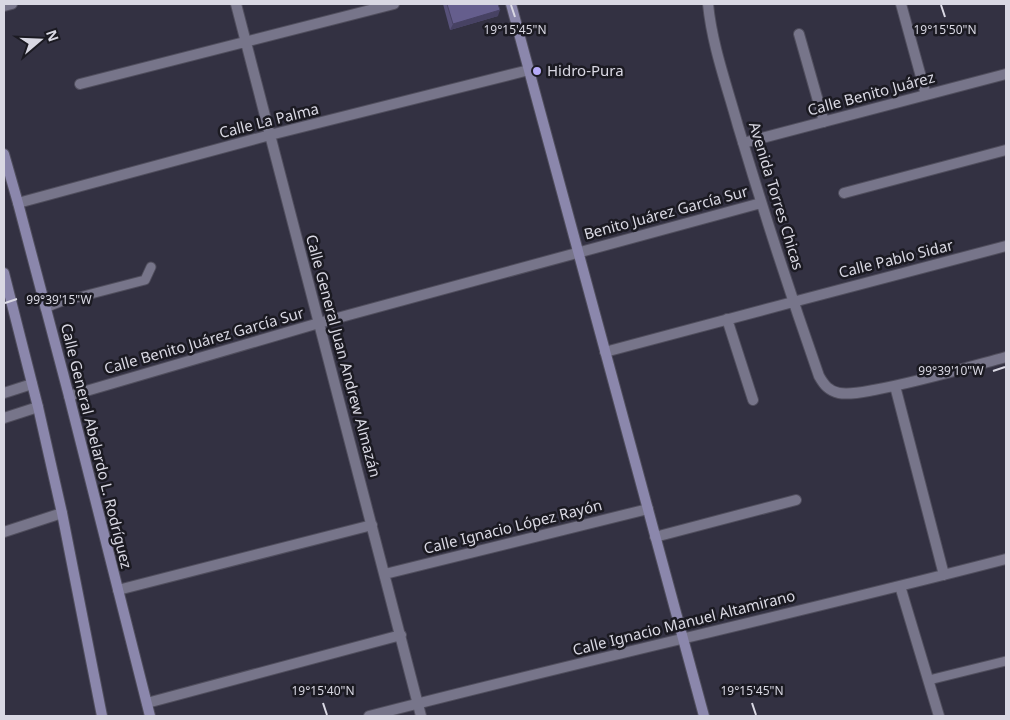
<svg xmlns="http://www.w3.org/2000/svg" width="1010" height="720" font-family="'Noto Sans',sans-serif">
<rect width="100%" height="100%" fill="#333142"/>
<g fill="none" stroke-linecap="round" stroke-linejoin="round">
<g stroke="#504e5d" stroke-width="11">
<path id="lane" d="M45,308L60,302L145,280L151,267
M929,680L1006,661"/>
</g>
<g stroke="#504e5d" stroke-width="12">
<path id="street" d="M236,4L421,716
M708,4C712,45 727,86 738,126C763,210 790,293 819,376C824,385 829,391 839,393C850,395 863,392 874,390C918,382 962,369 1006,357
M901,4L926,95
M4,6L12,4
M799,34L824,122
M80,84L394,4
M743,143L1006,74
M844,193L1006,150
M18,203L270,135L529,70
M727,319L753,400
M605,352L793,302L1006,246
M895,386L944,575
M4,393L32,384
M69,396L319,323L761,203
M4,418L38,407
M4,532L62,513
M655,537L796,500
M385,574L648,509
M900,586L939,716
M118,590L372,525
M147,703L401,635
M369,716C581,661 794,614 1006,559"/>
</g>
<g stroke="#504e5d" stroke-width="12">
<path id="secondary" d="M511,4L704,716
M4,154L18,203L69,396L150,716
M4,273L38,407L62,513L102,716"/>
</g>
<use href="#lane" stroke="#77758a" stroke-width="9"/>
<use href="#street" stroke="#77758a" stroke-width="10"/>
<use href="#secondary" stroke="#8b87ac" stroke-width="10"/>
</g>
<path fill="#575179" d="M443,4H498V16L450,30Z"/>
<path fill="#474263" d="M500,10L498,16L450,30L453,24Z"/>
<path fill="#655e8d" stroke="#474263" d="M447,4H498L500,10L453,24Z"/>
<path fill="none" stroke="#d9d8e3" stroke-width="2" d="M511,5L515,17M941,5L945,17M5,303L17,299M993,371L1005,367M323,703L327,715M752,703L756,715"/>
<circle fill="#b6abf8" stroke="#1b1a22" stroke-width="2" cx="537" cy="71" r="5"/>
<g text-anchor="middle" stroke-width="5" stroke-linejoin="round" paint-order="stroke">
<g font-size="15" fill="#d9d8e3" stroke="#1b1a22" text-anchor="start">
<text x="547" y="76">Hidro-Pura</text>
</g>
<g font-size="15" fill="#d9d8e3" stroke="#1b1a22">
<text transform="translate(871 94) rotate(-15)" y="5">Calle Benito Juárez</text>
<text transform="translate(269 121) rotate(-14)" y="5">Calle La Palma</text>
<text transform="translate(776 196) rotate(73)" y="5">Avenida Torres Chicas</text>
<text transform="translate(666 213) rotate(-15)" y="5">Benito Juárez García Sur</text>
<text transform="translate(896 259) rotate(-14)" y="5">Calle Pablo Sidar</text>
<text transform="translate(204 341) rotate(-16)" y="5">Calle Benito Juárez García Sur</text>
<text transform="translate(343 356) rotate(75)" y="5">Calle General Juan Andrew Almazán</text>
<text transform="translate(96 446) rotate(76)" y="5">Calle General Abelardo L. Rodríguez</text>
<text transform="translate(513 527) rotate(-14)" y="5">Calle Ignacio López Rayón</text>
<text transform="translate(684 623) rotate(-14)" y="5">Calle Ignacio Manuel Altamirano</text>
</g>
</g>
<g font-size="12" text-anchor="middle" fill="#d9d8e3" stroke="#1b1a22" stroke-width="5" stroke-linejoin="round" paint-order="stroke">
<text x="515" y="34">19°15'45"N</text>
<text x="945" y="34">19°15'50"N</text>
<text x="59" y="304">99°39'15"W</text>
<text x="951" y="375">99°39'10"W</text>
<text x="323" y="695">19°15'40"N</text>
<text x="752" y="695">19°15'45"N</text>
</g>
<rect width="1010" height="720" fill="none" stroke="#d9d8e3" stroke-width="10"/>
<g transform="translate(40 40) rotate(71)" stroke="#1b1a22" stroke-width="4" paint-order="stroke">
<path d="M0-4L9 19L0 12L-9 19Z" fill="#d9d8e3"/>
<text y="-8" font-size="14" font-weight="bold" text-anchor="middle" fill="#d9d8e3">N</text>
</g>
</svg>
